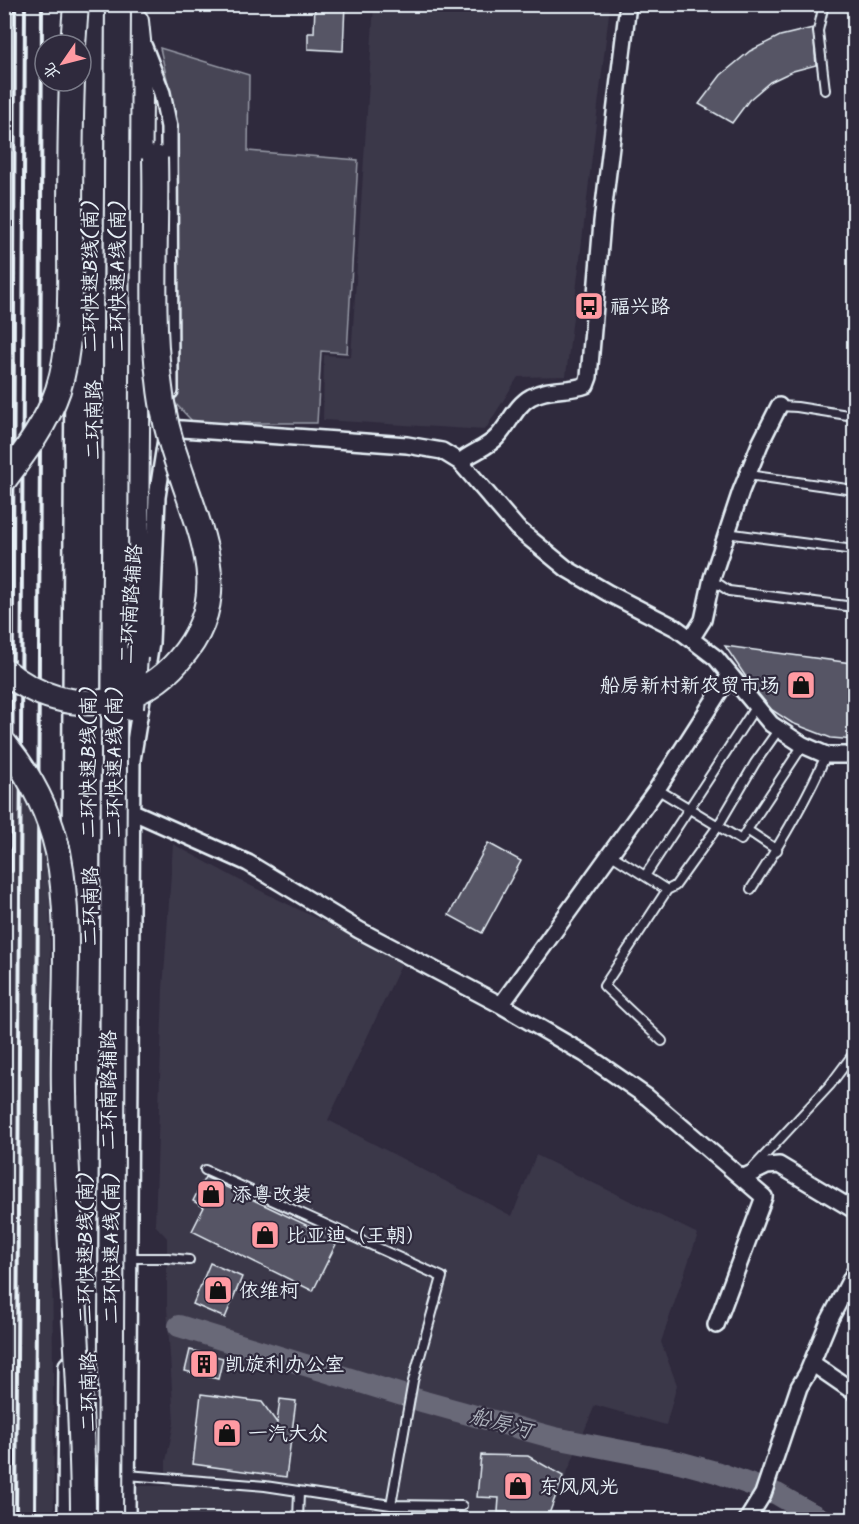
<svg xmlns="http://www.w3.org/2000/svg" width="859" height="1524" font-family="Kalam,'LXGW WenKai TC',sans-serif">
<rect width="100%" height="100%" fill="#2f2a3d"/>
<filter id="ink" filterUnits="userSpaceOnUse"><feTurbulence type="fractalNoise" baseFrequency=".0167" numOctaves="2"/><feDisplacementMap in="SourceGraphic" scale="12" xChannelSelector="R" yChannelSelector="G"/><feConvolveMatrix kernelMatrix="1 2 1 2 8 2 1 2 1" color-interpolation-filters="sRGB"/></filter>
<g filter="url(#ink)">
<path fill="#3b3749" d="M374,5H610L566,376L518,377L485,430L323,420L324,355L351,357Z
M5,786L49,787L54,1519L5,1520Z
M173,844L241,881L403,961L328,1120L512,1216L536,1155L698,1234L661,1342L677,1385L666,1425L595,1405L548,1519H138L137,1486H166V1461L174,1423L167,1307V1238L155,1225L163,989Z"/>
<path fill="#464455" stroke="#979aa6" stroke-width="1.5" d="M160,48L249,75L248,151L358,160L347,353L321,351L317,423H194L175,403L178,128Z"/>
<path fill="#696978" stroke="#9c9fab" stroke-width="1.5" d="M765,1477L842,1519H810L762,1491Z"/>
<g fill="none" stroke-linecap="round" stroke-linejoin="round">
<path stroke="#696978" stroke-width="22" d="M179,1326L425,1402L555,1438L679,1462L716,1472L777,1494L822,1520"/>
</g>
<path fill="#575565" stroke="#e8f1f8" stroke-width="1.5" d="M315,4H345L343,51L308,49V33H314Z
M813,28L816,65L793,71L770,82L749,100L732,123L699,104L721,75L750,51L780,36Z
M725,646L851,663L849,709L855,710V740L831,738L792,723L772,710L752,686Z
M488,843L521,861L482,933L449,915Z
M205,1177L338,1240L313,1291L192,1231L204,1207L193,1201Z
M210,1263L242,1277L225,1318L193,1304Z
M190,1350L223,1358L218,1379L185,1371Z
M201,1394L262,1402L277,1423L280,1399L296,1401L286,1477L193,1464Z
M481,1455L528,1456L563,1476L549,1514L498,1512L499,1498L477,1497Z"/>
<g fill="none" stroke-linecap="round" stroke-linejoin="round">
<g stroke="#e8f1f8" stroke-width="12">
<path id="service" d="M824,4L818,31L825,90
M779,406L797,407L854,416
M748,475L854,490
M726,533L854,550
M711,583L720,585L729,591L854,607
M657,789L741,840L747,830L777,850
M747,830L803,745
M610,854L667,890
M645,876L756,706
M751,889C779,846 806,802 826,755
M662,1041L604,986L667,890L675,886L718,826L755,763L779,729
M752,1169L830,1085L854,1053
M205,1170L442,1277L413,1381L391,1505
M129,1258H168L189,1260
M127,1475L265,1486L391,1505L462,1506
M298,1520L299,1492"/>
</g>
<g stroke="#e8f1f8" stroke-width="20">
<path id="minor" d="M144,47L162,93L169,127L170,391
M168,428L407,445L442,451L460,462L517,528L567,569L608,593L676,628L691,639L716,658L771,724L803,745L826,755H854
M460,462C471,452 488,448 498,436C510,423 516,405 531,397C548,387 568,392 586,385L589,377L602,222L628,4
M691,639L703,620L712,578L741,491L760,444L779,406
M91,804L110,805L131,811L248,863L359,930L501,1005L585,1054L647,1097L764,1197L716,1325
M70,870L73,360
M501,1005L657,789L730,675
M742,1178L767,1166L779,1165L854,1210
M812,1363L854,1392
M66,1520L67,1365
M127,1520L132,760L151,643L157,497L166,439
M747,1520L763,1494L799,1387L807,1374L829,1321L854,1273"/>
</g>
<g stroke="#e8f1f8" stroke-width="28">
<path id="primary" d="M88,1361V1285"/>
</g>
<g stroke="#e8f1f8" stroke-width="28">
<path id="trunk" d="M136,21L140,60
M135,657L140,97L138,45
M85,1307L92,4"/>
</g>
<use href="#service" stroke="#2f2a3d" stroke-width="8"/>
<use href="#minor" stroke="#2f2a3d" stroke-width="15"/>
<use href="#primary" stroke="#2f2a3d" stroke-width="24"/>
<use href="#trunk" stroke="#2f2a3d" stroke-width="24"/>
<path stroke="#e8f1f8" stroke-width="4" d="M12,871L15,4
M16,1520C17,1014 25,510 25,4
M35,1520L42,4"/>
<g stroke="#e8f1f8" stroke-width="28" stroke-linecap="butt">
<path id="trunk-bridge" d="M73,45L76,4
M4,480C25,452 47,423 58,390C73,343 70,290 70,241C70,187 70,134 72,81
M4,670C33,696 76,708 114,700C139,694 162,680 179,660C233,599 203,539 181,473C170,443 162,412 159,380C150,306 157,232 155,158
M131,708L135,657
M4,743C30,775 49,812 58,852C73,928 62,1015 64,1092C67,1231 82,1370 83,1509
M110,1520L118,4"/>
</g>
<use href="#trunk-bridge" stroke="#2f2a3d" stroke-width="24"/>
</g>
</g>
<defs>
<g id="bus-square" transform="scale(1.5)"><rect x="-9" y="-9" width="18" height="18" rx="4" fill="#ff9aa2" stroke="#2f2a3d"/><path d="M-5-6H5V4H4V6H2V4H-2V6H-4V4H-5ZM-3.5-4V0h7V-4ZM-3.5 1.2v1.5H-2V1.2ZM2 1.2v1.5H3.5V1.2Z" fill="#111"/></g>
<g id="shop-square" transform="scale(1.5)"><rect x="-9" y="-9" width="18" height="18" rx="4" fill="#ff9aa2" stroke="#2f2a3d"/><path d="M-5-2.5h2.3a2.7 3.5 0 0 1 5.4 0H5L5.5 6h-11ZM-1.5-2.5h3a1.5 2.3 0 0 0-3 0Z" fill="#111"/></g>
<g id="building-square" transform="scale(1.5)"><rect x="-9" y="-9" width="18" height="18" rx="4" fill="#ff9aa2" stroke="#2f2a3d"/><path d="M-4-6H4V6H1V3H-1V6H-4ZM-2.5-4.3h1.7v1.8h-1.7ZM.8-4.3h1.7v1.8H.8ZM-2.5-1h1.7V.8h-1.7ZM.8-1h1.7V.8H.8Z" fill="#111"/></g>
</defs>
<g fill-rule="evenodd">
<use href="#bus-square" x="589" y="306"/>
<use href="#shop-square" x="801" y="685"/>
<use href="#shop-square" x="211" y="1194"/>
<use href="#shop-square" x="265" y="1235"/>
<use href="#shop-square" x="218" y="1290"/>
<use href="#building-square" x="204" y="1364"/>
<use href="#shop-square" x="227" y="1433"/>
<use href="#shop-square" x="518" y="1486"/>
</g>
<g text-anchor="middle" stroke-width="4.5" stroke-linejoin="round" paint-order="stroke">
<g font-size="20" fill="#e8f1f8" stroke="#2f2a3d">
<text transform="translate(90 276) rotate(-90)" y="7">二环快速B线(南)</text>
<text transform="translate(117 276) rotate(-90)" y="7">二环快速A线(南)</text>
<text transform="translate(93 420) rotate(-90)" y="7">二环南路</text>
<text transform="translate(130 604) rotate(-86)" y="7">二环南路辅路</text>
<text transform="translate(88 762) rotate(-90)" y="7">二环快速B线(南)</text>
<text transform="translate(114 762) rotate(-90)" y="7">二环快速A线(南)</text>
<text transform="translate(90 906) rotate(-90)" y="7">二环南路</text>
<text transform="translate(108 1090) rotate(-90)" y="7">二环南路辅路</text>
<text transform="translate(85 1248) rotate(-90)" y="7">二环快速B线(南)</text>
<text transform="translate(111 1248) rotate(-90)" y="7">二环快速A线(南)</text>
<text transform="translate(88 1392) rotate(-90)" y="7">二环南路</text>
</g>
<g font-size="20" fill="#e8f1f8" stroke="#2f2a3d" text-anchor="start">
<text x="610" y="313">福兴路</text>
<text x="780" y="692" text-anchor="end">船房新村新农贸市场</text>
<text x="232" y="1201">添粤改装</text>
<text x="286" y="1242">比亚迪（王朝）</text>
<text x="239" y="1297">依维柯</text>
<text x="225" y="1371">凯旋利办公室</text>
<text x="248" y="1440">一汽大众</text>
<text x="539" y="1493">东风风光</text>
</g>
<g font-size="21" font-style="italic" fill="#afb4be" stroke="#2f2a3d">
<text transform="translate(501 1423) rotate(15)" y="7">船房河</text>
</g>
</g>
<rect width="859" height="1524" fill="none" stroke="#2f2a3d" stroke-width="24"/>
<rect x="12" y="12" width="835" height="1500" fill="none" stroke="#e8f1f8" stroke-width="2" filter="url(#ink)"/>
<g transform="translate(63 63) rotate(235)"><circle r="28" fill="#2f2a3d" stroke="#797a88" stroke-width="1.5"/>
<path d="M0-4.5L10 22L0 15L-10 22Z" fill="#ff9aa2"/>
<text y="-9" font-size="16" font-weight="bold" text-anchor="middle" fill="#e8f1f8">北</text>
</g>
</svg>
